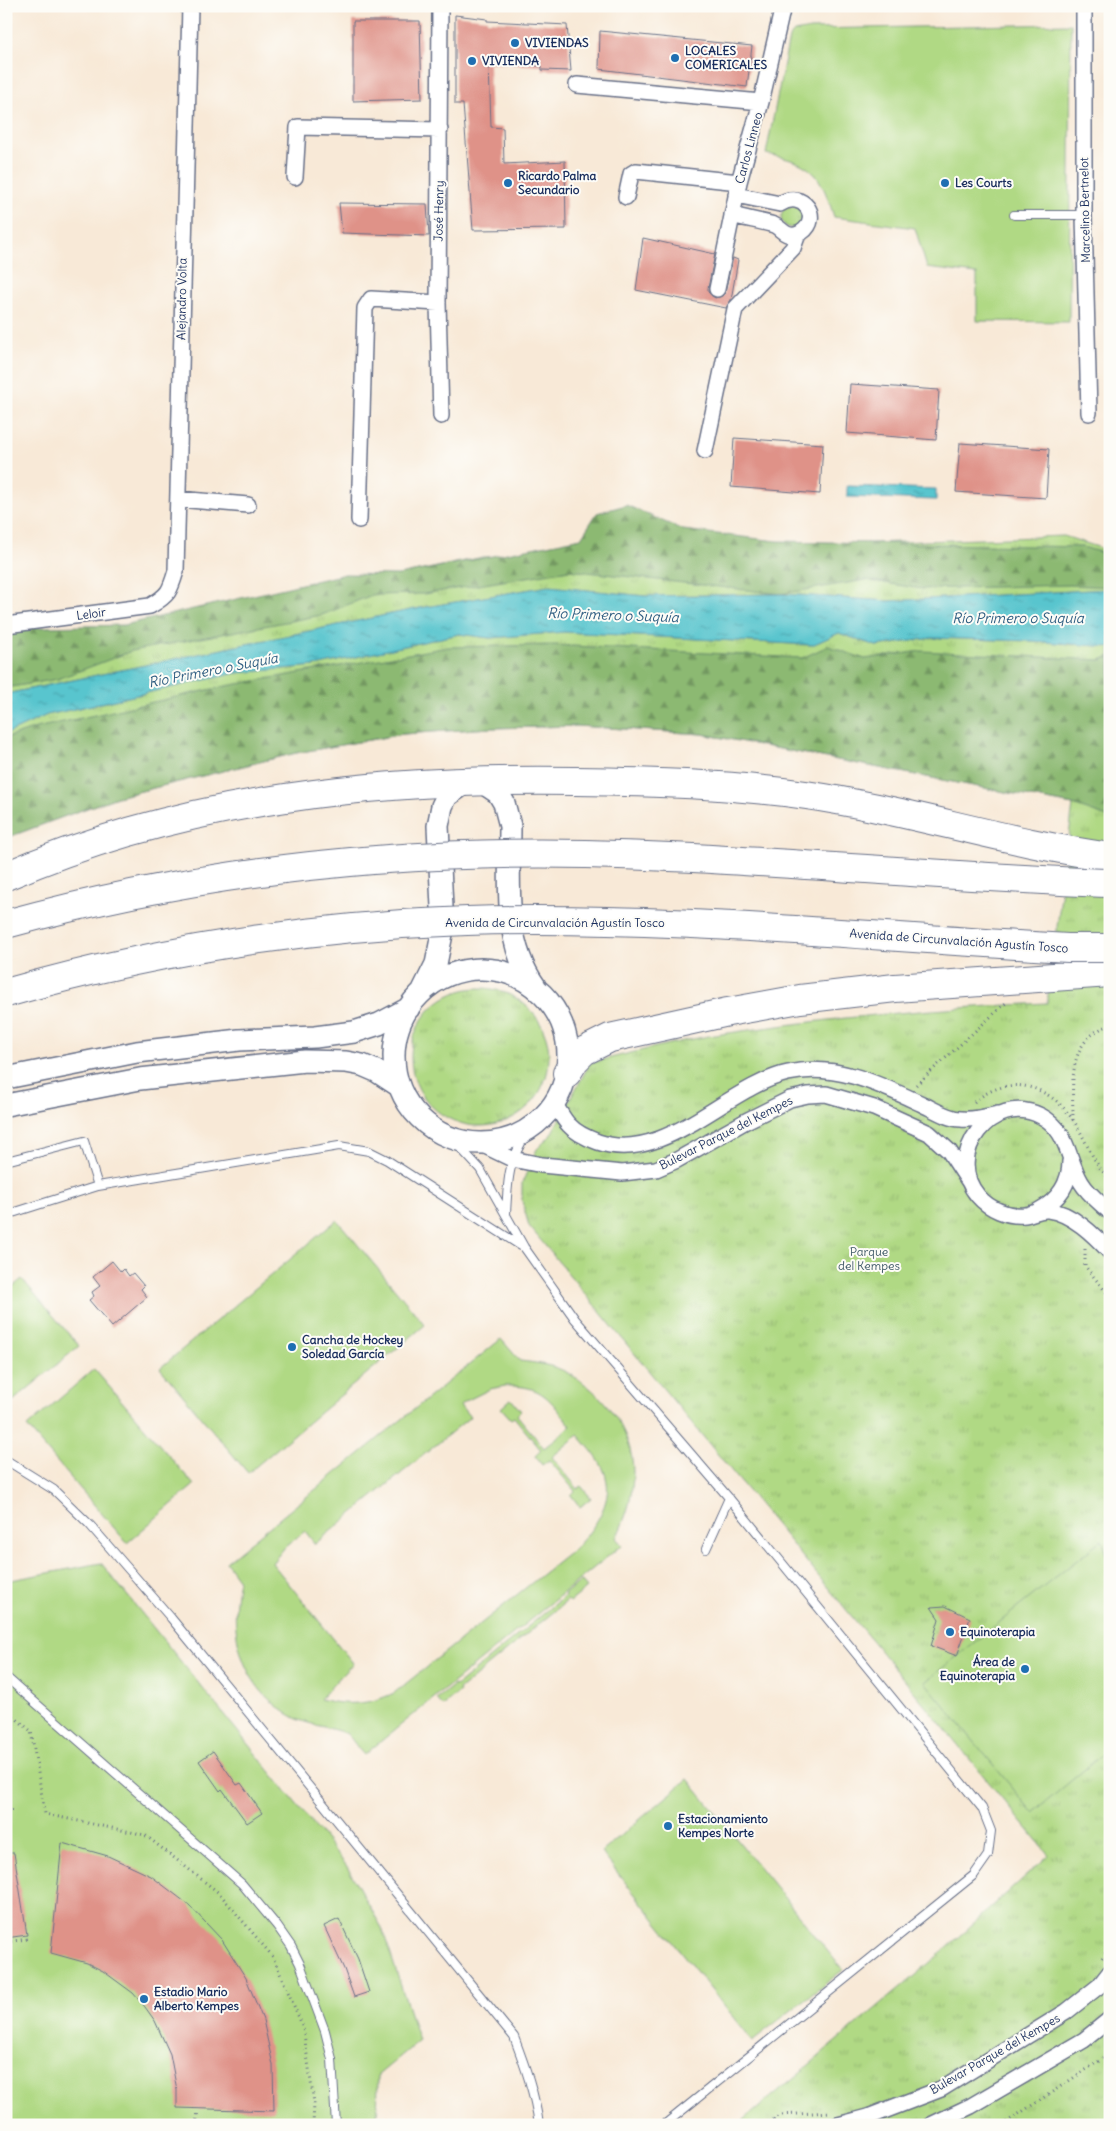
<svg xmlns="http://www.w3.org/2000/svg" width="1116" height="2131" font-family="Delius,sans-serif">
<defs>
<pattern id="grass-tufts" width="24" height="20" patternUnits="userSpaceOnUse" patternTransform="scale(1.25)"><rect width="24" height="20" fill="#b0d984"/><path d="M3 7l-1-3M5 7V3M7 7l1-3M15 17l-1-3M17 17v-4M19 17l1-3" fill="none" stroke="#97bb74"/></pattern>
<pattern id="forest-firs" width="22" height="20" patternUnits="userSpaceOnUse" patternTransform="scale(1.25)"><rect width="22" height="20" fill="#8cb972"/><path d="M5 1l3.5 6h-7zM16 11l3.5 6h-7z" fill="#729761"/></pattern>
<pattern id="water-ripples" width="26" height="14" patternUnits="userSpaceOnUse" patternTransform="scale(1.25)"><rect width="26" height="14" fill="#58c5ce"/><path d="M2 4q2-2 4 0t4 0M15 11q2-2 4 0t4 0" fill="none" stroke="#48a0aa"/></pattern>
</defs>
<rect width="100%" height="100%" fill="#fdfcf7"/>
<filter id="ink" filterUnits="userSpaceOnUse"><feTurbulence type="fractalNoise" baseFrequency=".02" numOctaves="2"/><feDisplacementMap in="SourceGraphic" scale="10" xChannelSelector="R" yChannelSelector="G"/><feConvolveMatrix kernelMatrix="1 2 1 2 8 2 1 2 1" color-interpolation-filters="sRGB"/></filter>
<filter id="wash" filterUnits="userSpaceOnUse"><feTurbulence type="fractalNoise" baseFrequency=".0096" numOctaves="4" result="noise"/><feDisplacementMap in="SourceGraphic" scale="20" xChannelSelector="R" yChannelSelector="G"/><feGaussianBlur stdDeviation="1.12" result="paint"/><feColorMatrix in="noise" values="0 0 0 0 0 0 0 0 0 0 0 0 0 0 0 0 0 1.4 0 .05"/><feComposite in="paint" operator="in"/></filter>
<g filter="url(#wash)">
<rect width="100%" height="100%" fill="#f8e9d7"/>
<path fill="url(#grass-tufts)" stroke="#668471" d="M781 217a11 11 0 1 1 22 0a11 11 0 1 1-22 0Z
M1064,536L1110,551V589L889,601L781,594L645,596L549,586L420,608L6,694V660L483,557Z
M564,632L812,645L839,633L876,646L932,638L1033,641L1110,647V2125H738L934,1959L1049,1855L529,1226L522,1201V1183L537,1149L550,1136L590,1063C631,1053 673,1042 715,1035C825,1018 936,1008 1047,1003L1073,805L702,734L577,726L490,728L403,734L296,753L117,797L6,838V734L47,715L236,673L315,666L459,634L490,638Z
M411 1057a69 69 0 1 1 138 0a69 69 0 1 1-138 0Z"/>
<path fill="url(#forest-firs)" stroke="#547468" d="M626,505L683,530L777,541L1083,547L1110,555V587L1069,585L922,589L866,580L781,594L569,570L424,594L372,595L322,615L132,651L58,679L6,688V628L124,625L345,574L399,575L581,538L597,513Z
M554,645L802,658L828,646L865,659L921,651L1101,660L1110,656V818L1073,805L702,734L577,726L490,728L403,734L296,753L117,797L6,838V738L36,728L226,686L448,647Z"/>
<path fill="#b0d984" stroke="#668471" fill-rule="evenodd" d="M1071,24L1069,322L977,321V274L927,268L915,228L834,217C820,171 812,163 766,154L789,38L794,32L811,29Z
M337,1220L425,1325L248,1473L160,1368Z
M22,1279L79,1346L7,1406L6,1292Z
M501,1339L520,1361C537,1363 554,1365 568,1373C603,1392 633,1431 633,1472C633,1496 627,1516 616,1538L622,1545L364,1755C358,1749 353,1740 347,1734C343,1731 309,1724 299,1720C244,1693 227,1638 239,1580L226,1562ZM505,1386C543,1385 549,1399 571,1426L544,1448L517,1415L521,1411L511,1399L501,1408L511,1419L514,1417L541,1450L535,1456L542,1465L549,1460L575,1491L571,1495L580,1507L591,1498L581,1486L578,1489L552,1457L578,1435C589,1448 605,1464 607,1482C611,1507 590,1534 573,1550L394,1693C369,1705 346,1706 320,1699L353,1663L272,1563L285,1547L305,1531L315,1544L470,1417L460,1405L462,1403L490,1389Z
M94,1369L194,1485L127,1543L27,1427Z
M1102,1540L1110,1563V1748L1033,1813L925,1682Z
M101,1563L346,1865L382,1928L419,2041L378,2075L377,2125H6V1581Z
M581,1581L587,1588L570,1602L568,1600L459,1690L460,1692L443,1706L437,1699L454,1685L456,1686L565,1596L564,1594Z
M688,1779L843,1970L752,2041L601,1852Z"/>
<path fill="url(#water-ripples)" stroke="#3a7a96" d="M847,486L936,489V500L847,497Z
M549,586L645,596L781,594L889,601L1110,589V647L1033,641L932,638L876,646L839,633L812,645L564,632L490,638L459,634L315,666L236,673L47,715L6,734V694L420,608Z"/>
<g id="blocks">
<path fill="#df9288" d="M455,15L487,19V21L567,25L571,71L542,70V66L489,63L491,127L503,128L504,164L565,161L566,229L473,230L463,104H455Z
M353,21H420L422,99L353,101Z
M600,31L752,46L747,87L599,69Z
M339,203L427,204L429,236L342,233Z
M643,238L715,254L708,288V292L715,298L724,295L733,258L738,260L731,300L726,308L636,290Z
M850,384L939,390L936,440L847,433Z
M734,438L823,444L820,494L731,487Z
M960,443L1049,449L1046,498L956,492Z
M112,1261L121,1272L124,1269L129,1276L133,1273L144,1286L141,1289L147,1297L112,1327L89,1300L94,1296L92,1292L100,1286L93,1277Z
M945,1606L970,1618L957,1656L931,1646L939,1619L931,1607Z
M213,1751L237,1785L241,1783L262,1813L247,1823L222,1789L220,1791L199,1761Z
M62,1843L108,1856L151,1876L189,1905L222,1940L246,1978L263,2020L273,2065L274,2111L177,2108V2090L170,2054L155,2021L145,2007L133,1993L103,1971L87,1963L51,1953Z
M6,1853H14L27,1935L6,1938Z
M339,1919L358,1959L369,1992L354,1997L344,1969L324,1926Z"/>
</g>
</g>
<g filter="url(#ink)">
<use href="#blocks" fill-opacity="0" stroke="#687088" stroke-width="1"/>
<g fill="none" stroke-linecap="round" stroke-linejoin="round">
<g stroke="#687088" stroke-width="10">
<path id="lane" d="M1014,215H1084
M454,1141L480,1169L524,1247L575,1319L729,1498L982,1808L991,1831L988,1855L974,1875L664,2125
M6,1161L84,1141L98,1186
M506,1214C508,1175 508,1163 529,1129
M6,1215L98,1186L339,1146L369,1151L387,1160L521,1246
M6,1460L54,1490L90,1525L171,1618L514,2037C525,2066 535,2094 539,2125
M706,1549L729,1498
M6,1677L242,1884L277,1926L291,1946L300,1964L325,2031L332,2059L336,2125"/>
</g>
<g stroke="#687088" stroke-width="18">
<path id="street" d="M440,6L438,303L441,416
M1084,6V215L1089,413
M577,85L761,102
M295,177L298,127L440,130
M626,197L631,174L636,171L739,182
M732,215C746,219 761,221 774,225C779,227 782,232 787,234C792,236 798,235 802,232C822,218 803,189 780,204L736,195
M717,289L739,182L761,102L783,6
M705,451L735,309L793,248L798,234
M178,499L248,505
M359,520L365,308L371,299L438,303
M6,625L150,606C169,595 170,591 176,571L190,6
M554,1103C559,1110 563,1119 569,1125C576,1133 587,1138 598,1142C665,1165 726,1087 788,1073C835,1062 881,1085 922,1104C933,1109 948,1119 961,1119C973,1120 986,1117 998,1114
M483,1145L512,1159L542,1165L622,1173L656,1169L677,1160L746,1121L790,1099L808,1095L826,1094L874,1108L929,1133L949,1151L970,1183
M1038,1211C1059,1200 1070,1184 1070,1161
M1110,1212C1099,1202 1088,1194 1081,1182C1067,1158 1068,1130 1041,1116C992,1091 943,1155 978,1196C989,1209 1008,1217 1025,1215C1033,1214 1040,1209 1048,1210C1072,1213 1094,1235 1110,1252
M838,2125L868,2117L941,2089L1066,2012L1099,1986L1110,1972
M931,2125L971,2106L1084,2040L1110,2019"/>
</g>
<g stroke="#687088" stroke-width="24">
<path id="secondary" d="M394 1056a87 87 0 1 1 174 0a87 87 0 1 1-174 0Z
M423,990L436,964L442,934V907L438,826L442,806L447,796L464,784L473,781L483,783L498,793L504,803L510,826C510,880 502,940 535,986
M6,1078L137,1052L239,1040L315,1037L354,1032L379,1024L409,1008
M6,1105L140,1079L305,1061L346,1062L362,1065L376,1071L399,1086"/>
</g>
<g stroke="#687088" stroke-width="30">
<path id="highway" d="M6,876C186,798 380,778 575,781C653,782 729,784 806,795C908,810 1007,843 1110,857
M567,1073L575,1060L584,1051L610,1038L728,1012L800,999L895,988L1110,973"/>
</g>
<path stroke="#687088" stroke-width="3" stroke-dasharray="1 4" stroke-linecap="butt" d="M916,1085L1007,1002
M974,1102C1008,1073 1049,1084 1073,1120C1087,1140 1092,1163 1110,1179
M1073,1120C1073,1083 1066,1040 1110,1025
M1085,1249V1266L1110,1297
M6,1710L31,1731L45,1814L145,1835L219,1893L273,1957L303,2027L314,2103L313,2125
M6,1811L14,1810
M6,1942L27,1939
M1102,1958L1110,1946
M196,2125L198,2111
M765,2125L780,2115L830,2112
M1002,2125L1110,2054"/>
<use href="#lane" stroke="#fff" stroke-width="8"/>
<use href="#street" stroke="#fff" stroke-width="15"/>
<use href="#secondary" stroke="#fff" stroke-width="21"/>
<use href="#highway" stroke="#fff" stroke-width="28"/>
<g stroke="#687088" stroke-width="30" stroke-linecap="butt">
<path id="highway-bridge" d="M6,924C194,872 391,850 586,854C761,858 935,877 1110,883
M6,993C156,950 311,926 467,921C668,915 868,937 1068,948H1110"/>
</g>
<use href="#highway-bridge" stroke="#fff" stroke-width="28"/>
</g>
</g>
<g fill="#1f6fb2" stroke="#fdfcf7" stroke-width="2">
<circle cx="515" cy="43" r="5"/>
<circle cx="675" cy="58" r="5"/>
<circle cx="472" cy="61" r="5"/>
<circle cx="508" cy="183" r="5"/>
<circle cx="945" cy="183" r="5"/>
<circle cx="292" cy="1347" r="5"/>
<circle cx="950" cy="1632" r="5"/>
<circle cx="1025" cy="1669" r="5"/>
<circle cx="668" cy="1826" r="5"/>
<circle cx="144" cy="1999" r="5"/>
</g>
<g text-anchor="middle" stroke-width="4" stroke-linejoin="round" paint-order="stroke">
<g font-size="12" font-weight="bold" fill="#1b2f5e" stroke="#fdfcf7" text-anchor="start">
<text x="525" y="47">VIVIENDAS</text>
<text x="685" y="55">LOCALES<tspan x="685" dy="14">COMERICALES</tspan></text>
<text x="482" y="65">VIVIENDA</text>
<text x="518" y="180">Ricardo Palma<tspan x="518" dy="14">Secundario</tspan></text>
<text x="955" y="187">Les Courts</text>
<text x="302" y="1344">Cancha de Hockey<tspan x="302" dy="14">Soledad García</tspan></text>
<text x="960" y="1636">Equinoterapia</text>
<text x="1015" y="1666" text-anchor="end">Área de<tspan x="1015" dy="14">Equinoterapia</tspan></text>
<text x="678" y="1823">Estacionamiento<tspan x="678" dy="14">Kempes Norte</tspan></text>
<text x="154" y="1996">Estadio Mario<tspan x="154" dy="14">Alberto Kempes</tspan></text>
</g>
<g font-size="12" fill="#1b2f5e" stroke="#fdfcf7">
<text transform="translate(749 148) rotate(-75)" y="4">Carlos Linneo</text>
<text transform="translate(1085 210) rotate(-91)" y="4">Marcelino Bertnelot</text>
<text transform="translate(439 211) rotate(-89)" y="4">José Henry</text>
<text transform="translate(182 299) rotate(-89)" y="4">Alejandro Volta</text>
<text transform="translate(91 614) rotate(-8)" y="4">Leloir</text>
<text x="555" y="927">Avenida de Circunvalación Agustín Tosco</text>
<text transform="translate(959 941) rotate(4)" y="4">Avenida de Circunvalación Agustín Tosco</text>
<text transform="translate(726 1133) rotate(-27)" y="4">Bulevar Parque del Kempes</text>
<text transform="translate(995 2054) rotate(-30)" y="4">Bulevar Parque del Kempes</text>
</g>
<g font-size="12" fill="#405a68" stroke="#fdfcf7">
<text x="869" y="1256">Parque<tspan x="869" dy="14">del Kempes</tspan></text>
</g>
<g font-size="14" font-style="italic" fill="#2d5c80" stroke="#fdfcf7">
<text transform="translate(613 615) rotate(2)" y="5">Río Primero o Suquía</text>
<text x="1018" y="623">Río Primero o Suquía</text>
<text transform="translate(213 670) rotate(-11)" y="5">Río Primero o Suquía</text>
</g>
</g>
<rect width="1116" height="2131" fill="none" stroke="#fdfcf7" stroke-width="25"/>
</svg>
